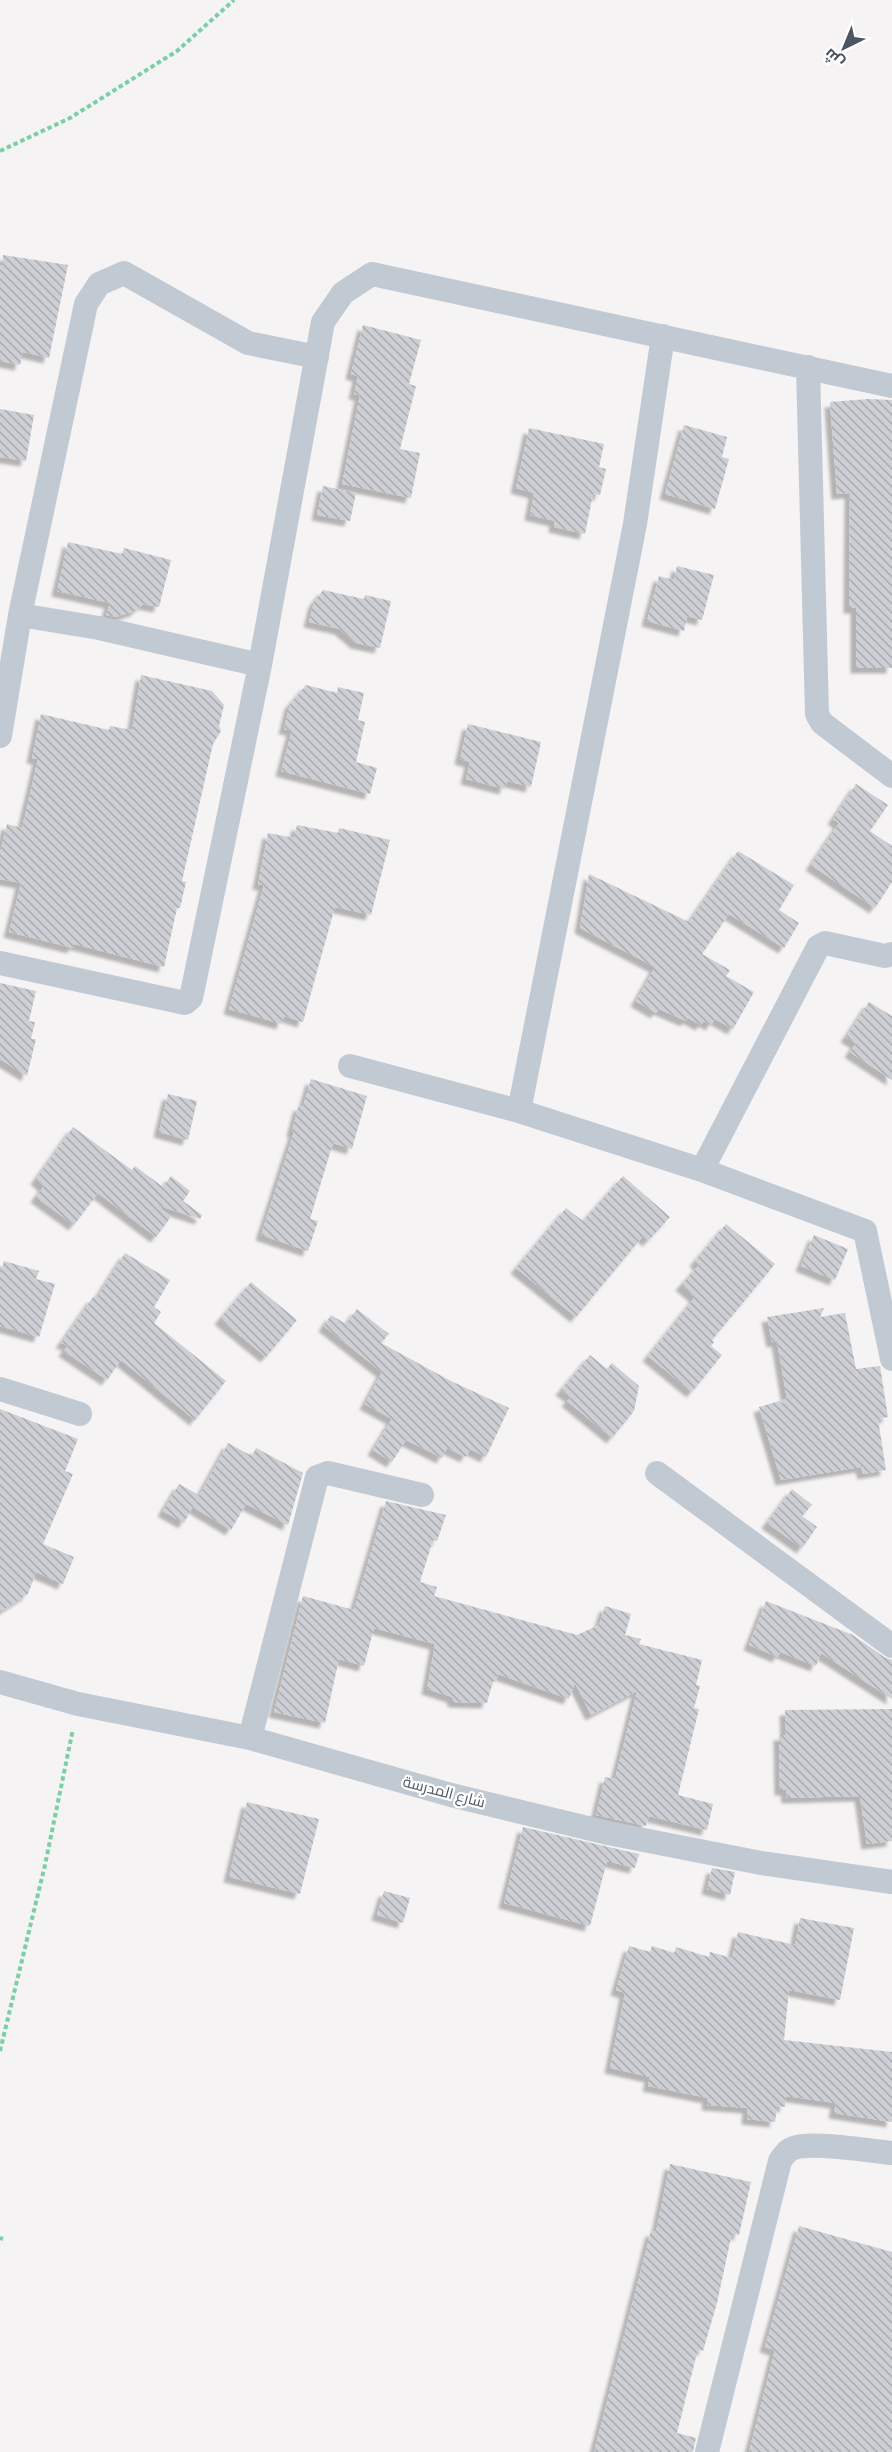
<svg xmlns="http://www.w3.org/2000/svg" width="892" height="2452" font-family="'Nunito Sans',Cairo,sans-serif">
<defs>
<pattern id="building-back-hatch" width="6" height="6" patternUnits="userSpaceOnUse" patternTransform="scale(1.5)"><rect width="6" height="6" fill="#cdcfd5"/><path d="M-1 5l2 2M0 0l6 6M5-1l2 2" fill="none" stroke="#a8abb0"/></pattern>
<filter id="shadow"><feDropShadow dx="-5.5" dy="5.5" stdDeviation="1.5" flood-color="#0004"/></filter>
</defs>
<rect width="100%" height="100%" fill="#f5f3f3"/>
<path fill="url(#building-back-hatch)" filter="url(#shadow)" d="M3,255L68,265L49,358L23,352L20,365L0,361V265L2,266Z
M363,325L421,340L409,384L416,386L400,449L420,453L411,498L342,484L360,395L354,394L358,376L351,374Z
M868,399L892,400V668H856V608H849L850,493L837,494L830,402Z
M0,409L34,415L26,461L0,457Z
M684,425L727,437L722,457L729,459L715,509L665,494Z
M529,428L604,444L599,467L606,469L600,495L593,494L585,534L554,527L555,521L530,515L534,493L516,488Z
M323,486L356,493L350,521L317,515Z
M68,542L122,554L124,548L171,560L159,607L143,604L135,611L116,617L106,615L110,603L57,591Z
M677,566L714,575L702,620L687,616L684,631L647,621L659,576L674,580Z
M323,590L364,599L365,595L391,601L380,648L356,643L340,629L309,622L314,602Z
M141,675L212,691L224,705L219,726L221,731L213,744L182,881L186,882L180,908H177L164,967L74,944L73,948L9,932L21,883L0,879V853L7,824L22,828L38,759L32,758L41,714L109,730L110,726L132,730Z
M306,685L337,693L338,687L364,693L358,720L365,722L356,762L377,768L370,794L281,771L292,730L284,729L290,704Z
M468,724L541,742L531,787L507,781L505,789L466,779L470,762L460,759Z
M856,784L888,805L870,831L892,846V882L875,908L811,865L839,823L833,819Z
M297,825L338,833L339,828L390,840L371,915L335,907L303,1022L284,1016L282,1024L229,1009L264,885L258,884L268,833L294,838Z
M738,851L794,885L779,910L799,923L784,948L729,914L702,954L730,970L726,976L754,992L733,1029L715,1019L711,1025L704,1021L701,1025L688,1018L686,1021L659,1009L656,1013L636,1001L655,967L580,928L589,874L689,922Z
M0,983L36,991L29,1021L35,1022L31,1039H36L27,1076L0,1059Z
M869,1002L892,1016V1080L850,1052L856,1043L846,1037Z
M311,1079L367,1096L352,1149L333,1143L310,1219L318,1221L308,1251L261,1235L294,1132L292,1131L299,1105L303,1107Z
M168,1094L197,1101L188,1140L159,1132Z
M73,1127L132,1170L135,1166L163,1187L171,1176L190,1191L183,1201L202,1215L200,1219L157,1205L171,1217L156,1237L98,1193L74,1225L36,1197L44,1186L36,1179Z
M623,1176L670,1217L648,1241L643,1236L576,1317L516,1268L566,1208L583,1221Z
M726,1224L775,1264L712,1340L714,1342L711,1346L722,1355L692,1392L648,1356L695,1297L681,1285L699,1265L695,1261Z
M814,1235L848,1249L835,1280L801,1266Z
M125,1253L170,1280L154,1307L161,1312L154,1323L226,1381L195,1420L121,1360L107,1380L64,1351L68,1345L61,1343L93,1297L96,1299Z
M4,1261L39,1271L36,1279L55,1284L39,1337L0,1326V1276Z
M251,1282L297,1320L266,1357L220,1319Z
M824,1308L820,1317L845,1313L856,1369L880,1366L888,1417L878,1419L886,1470L863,1474L861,1467L781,1480L759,1407L779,1401L783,1404L782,1400L787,1399L777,1341L772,1342L767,1317Z
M357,1309L389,1334L381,1343L451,1381L509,1408L486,1457L470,1449L466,1457L447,1448L442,1458L406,1440L392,1462L373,1450L392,1419L365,1404L382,1372L324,1326L331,1315L346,1324Z
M590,1355L607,1369L612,1363L639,1386L634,1411L612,1438L567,1401L571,1397L561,1390Z
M0,1409L78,1439L65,1471L73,1474L43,1544L74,1557L63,1584L36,1572L28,1594L0,1612Z
M228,1443L252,1456L256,1448L303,1473L288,1525L246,1504L231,1530L193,1507Z
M179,1484L199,1495L184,1523L163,1511Z
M792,1489L812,1505L802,1516L817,1527L802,1548L767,1523Z
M386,1501L446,1515L437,1541L433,1540L420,1582L437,1587L434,1596L577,1635L599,1625L605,1606L631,1614L625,1635L641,1639L639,1644L702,1660L696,1685L700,1686L694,1708L699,1709L678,1795L713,1804L707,1830L649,1816L646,1826L596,1815L605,1777L615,1779L637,1691L591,1715L575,1683L569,1699L498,1674L496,1682L493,1681L487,1703L454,1702L452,1697L427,1689L435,1644L374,1628L364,1666L339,1659L325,1723L274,1712L303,1596L354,1610Z
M766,1601L853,1635L884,1657L892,1660V1699L821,1653L816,1666L780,1652L778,1657L749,1645Z
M892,1709V1841L867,1844L860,1796L787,1798L786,1790H780L779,1735H786L785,1710Z
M247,1802L319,1819L300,1894L229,1877Z
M523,1827L639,1854L635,1868L607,1861L590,1926L504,1903Z
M712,1868L735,1872L730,1895L707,1889Z
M384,1891L410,1898L403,1923L377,1915Z
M800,1918L854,1928L840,2000L789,1990L784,2040L892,2052V2122L834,2113L836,2103L786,2096L785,2107L777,2106L775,2122L747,2119L748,2108L707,2105L708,2098L648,2086L650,2077L610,2068L625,1993L616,1990L629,1946L650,1952L652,1946L674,1953L676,1947L709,1957L710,1952L732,1958L738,1932L795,1945Z
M670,2164L751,2182L739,2235L732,2233L717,2303L703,2351L698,2349L677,2433L696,2438L693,2452H594L651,2231L656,2232Z
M799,2226L892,2252V2452H749L775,2350L765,2347Z"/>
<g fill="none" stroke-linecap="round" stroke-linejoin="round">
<path stroke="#7ad0a6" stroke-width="4" stroke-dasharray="4.5 3" stroke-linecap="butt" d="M0,151L70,118L177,51L234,0
M0,2051L45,1865L73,1729
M0,2238L3,2239"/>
<path stroke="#c1cad2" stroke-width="24" d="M808,367L817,714L822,723L892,776
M260,665L323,322L343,293L372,274L892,386
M0,736L20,615L86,304L99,284L124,273L248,343L317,357
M0,963L185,1003L191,998L260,665L99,628L20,615
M350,1066L519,1111L702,1170L865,1231L892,1359
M519,1111L635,524L663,336
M702,1170L818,947L825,943L885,956L892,954
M0,1389L80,1414
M657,1473L892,1646
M0,1682L78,1704L250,1738L451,1795L608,1833L761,1863L892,1882
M250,1738L317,1477L328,1473L422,1495
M707,2452L780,2161C784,2155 787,2150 794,2148C812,2141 870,2151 892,2153"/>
</g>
<g text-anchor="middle" stroke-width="4.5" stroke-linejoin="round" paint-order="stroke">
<g font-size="15" fill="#4a5661" stroke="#fff">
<text transform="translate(444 1792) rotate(15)" y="5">شارع المدرسة</text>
</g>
</g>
<g transform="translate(844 48) rotate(223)" stroke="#ffffff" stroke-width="4.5" paint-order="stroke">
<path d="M0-4.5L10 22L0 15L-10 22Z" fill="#4a5661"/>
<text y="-9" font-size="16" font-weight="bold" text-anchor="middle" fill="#4a5661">ش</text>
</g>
</svg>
